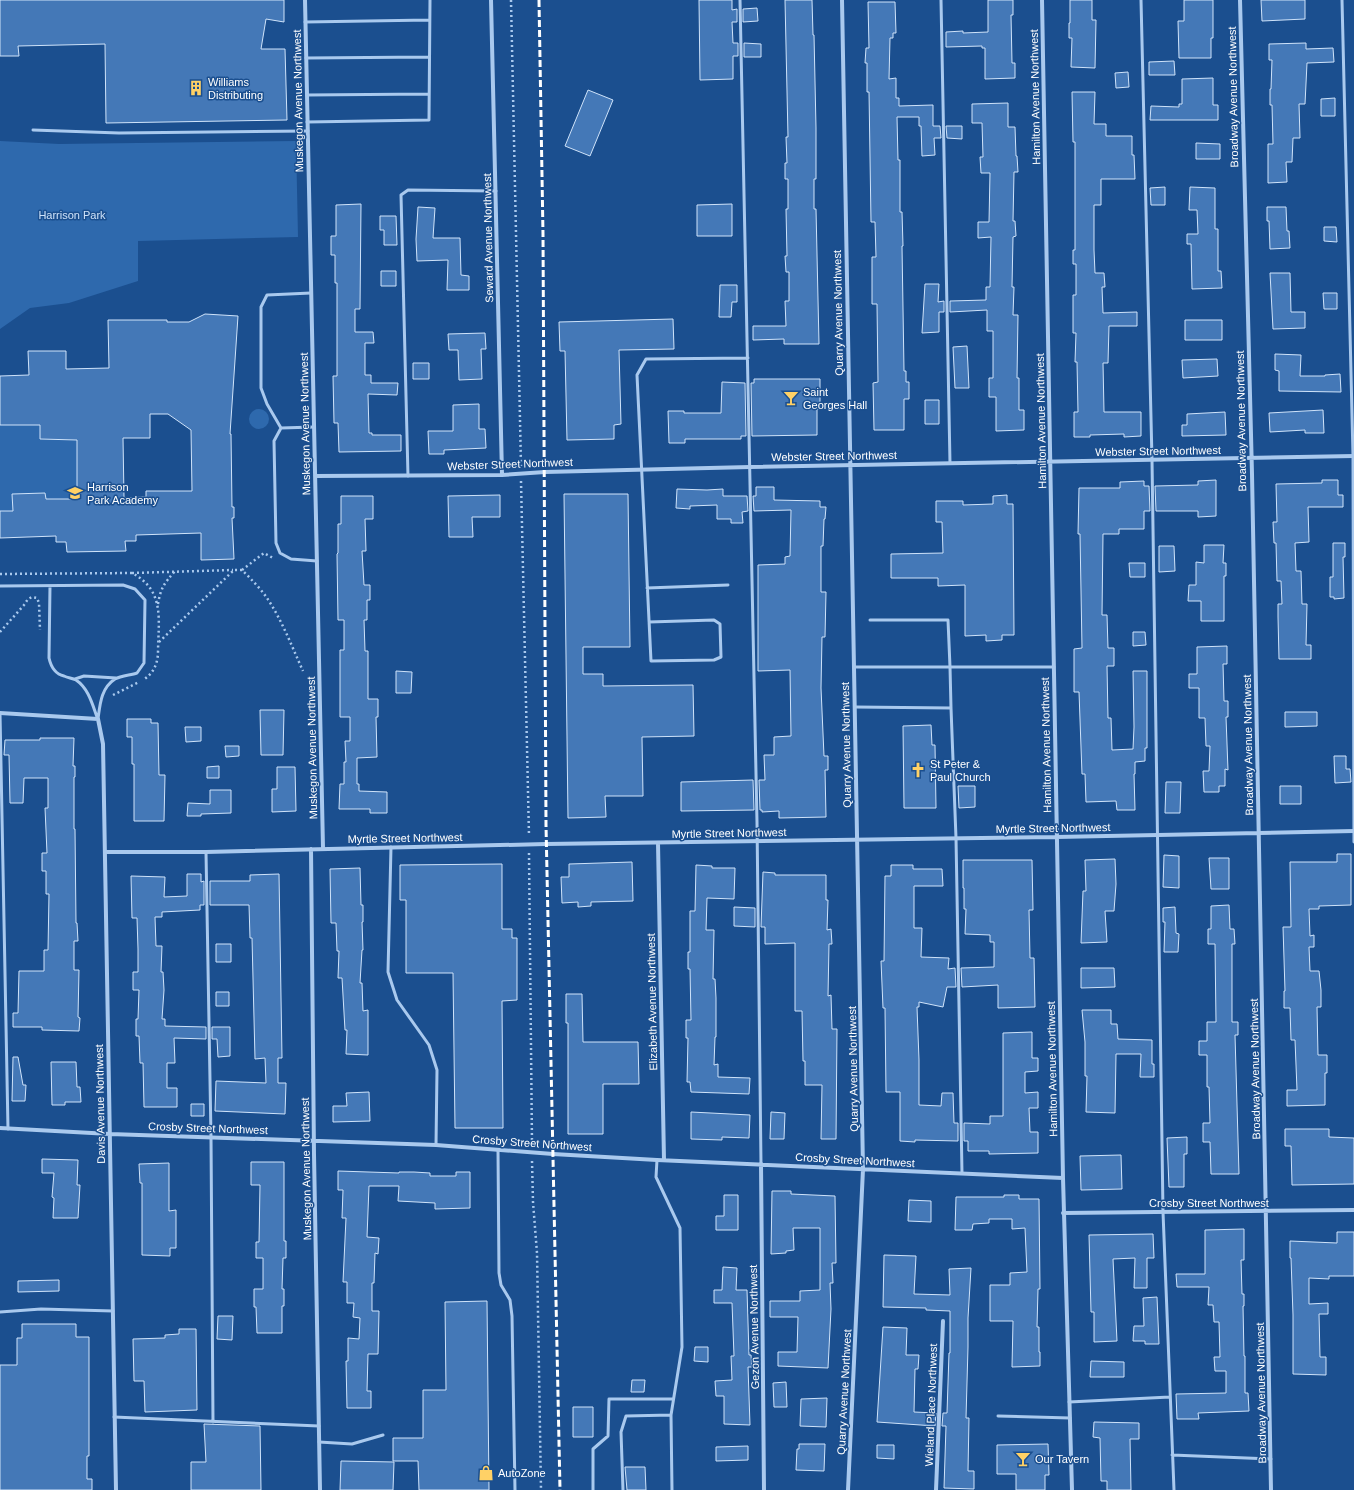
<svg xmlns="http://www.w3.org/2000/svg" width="1354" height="1490" font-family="Helvetica,sans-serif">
<rect width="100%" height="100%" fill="#1b4f8f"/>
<path fill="#2e69ad" d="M0,141L59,144L296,141L298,237L138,241V281L69,303L30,308L0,329Z
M249 419a10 10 0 1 1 20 0a10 10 0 1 1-20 0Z
M0,425H40V439L77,440V499H46L45,493L13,494V511H0Z"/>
<path fill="#4478b7" stroke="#cfe3fa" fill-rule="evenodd" d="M0,0H284V22L266,19L261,49H285L287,120L106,123L105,44L18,46L19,56H0Z
M699,0H732V10L737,9V22H732L733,43H738V56H733V79L700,80Z
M785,0H812L813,35H814L816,128V179H814V209H816L819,344H784V339L753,340V326H786L785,301H789V272H786L785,256H787L786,209H788V179H785V163H787L786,137H788Z
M988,0H1013V15H1011L1012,63H1015V78L985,79V48H982V46L946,47V32L963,31V33L988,32Z
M1070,0H1092V20H1096L1095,68L1071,67L1072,38H1069V23H1070Z
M1184,0H1213V38H1211V58H1179L1178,21H1184Z
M1261,0H1305V19L1262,21Z
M868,2H895L896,33H893V38H890L889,79L896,78V98H899V106L933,105V126H940L941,138H934L935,155L922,156L921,126H919V117H897L898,160H900V212H902L903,246H902L904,371H906V382H909V399H904V430H874L873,383L878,382L877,304H872V257H876L875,222H871L869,92H867V63H865L866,48H869Z
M757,8L758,21L743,22V9Z
M744,43L761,44V57H744Z
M1306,43V49L1333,48L1334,62L1307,63L1305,104H1299L1300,138H1293L1292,162H1286L1287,182L1268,183V144H1273L1272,105H1270V89H1271L1272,60H1269V44Z
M1174,61L1175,75H1149V62Z
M1128,72L1129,87L1116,88L1115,73Z
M1213,78V105H1218V120H1150L1151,106L1179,107V104H1182V79Z
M588,90L613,100L590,156L565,146Z
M1072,92H1095L1094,124H1106V136H1132V155H1134L1135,179H1101V205H1094V250L1095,273H1104L1105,287H1102L1103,313L1137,312V326H1109L1108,363H1103L1104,412H1141V436L1124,437V434L1090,435V437H1074V412H1078L1077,362H1075L1076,333H1073V295H1076V264H1073V250H1075V142H1073Z
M1335,98V116H1321V99Z
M1008,103V127H1015L1016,156H1017L1018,172H1014L1013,221H1015L1016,236L1013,237L1012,287H1014L1013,315H1018L1017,378H1019V410H1024V430L996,431V397H989V378H993V331H987V310L950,312V301L986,300V287H990L991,237L978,238V222H989L990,173H981L980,157H983L982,123H972V104Z
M946,126H962V139L947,138Z
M1196,143L1220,144V159H1196Z
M1165,187V205H1151L1150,188Z
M1190,187L1215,188V229H1218V271H1221L1222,288L1192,289L1191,244H1187V234H1198L1197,210H1189Z
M361,204L360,309H355V332H373L374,343H365V375H371V383H398L397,395L368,394L369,433H372V435H401V451L339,452L338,423H334L333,376H337V283H335V255H331V236H336V205Z
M732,204V236H697V205Z
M418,207L435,208L433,238H460L461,275L469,276V290H447L448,260L417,261L416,239Z
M1267,207H1286L1287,231H1289L1290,248L1270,249L1269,221H1267Z
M380,216H396L397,245H384V230H380Z
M1324,227H1336L1337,242L1324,241Z
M381,271H396V286H381Z
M1270,273H1290L1291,312H1305V328L1273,329Z
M925,284H939L938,302L944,301V312H939V332L922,333Z
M720,285H737V302H732L731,317H719Z
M1323,293H1337V309H1324Z
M205,314L238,316L230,434H231L232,507H234V518H232L234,559L201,560V533L136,535V541H125L126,551L67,552L66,542H56V536L0,538V511H13L12,494L45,493L46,499H77V440L40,439V425H0V376L29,375L28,351H66V369L109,368L108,320H167V322H189ZM150,414H168L191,430L192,491H146V497L124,498L123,438H150Z
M673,319L674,349L619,350L621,424L614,425V439L567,440L565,351H560L559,322Z
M1185,320H1222V340H1185Z
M485,333L486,349H481L482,379L459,380L458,350H449L448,334Z
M967,346L969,388H955L953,347Z
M1275,354L1301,355L1300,376H1325V375L1340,374L1341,392L1279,391V371L1275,370Z
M1217,359L1218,376L1183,378L1182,360Z
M413,363H429V379H413Z
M754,379H820V409H817V435L752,436L751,383H754Z
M722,382L745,383L746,436H741V439H685V443H669L668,411H684V413H721Z
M925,400H939V424H925Z
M479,404V429H485L486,448L444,450V454H429L428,431H453V405Z
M1323,410L1324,433H1305V430L1270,432L1269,413Z
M1225,412L1226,435L1182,436V425H1187V414Z
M1216,480V516L1198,517V511H1156L1155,486L1198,485V481Z
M1322,480H1338V495H1343V507H1308L1309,542L1295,543L1296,571H1301L1302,604H1307L1306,645H1311V659H1279L1278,617V604H1282L1281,581H1277L1276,543H1274L1273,522H1277L1276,484L1322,483Z
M1144,481V486H1149L1150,511H1144V529H1119V534H1103L1102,615H1107L1108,648H1114V666H1107L1108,718H1111L1112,750L1133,749L1134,727L1133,671H1147V748H1145V761L1135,762V774H1134L1135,810H1117L1116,801L1086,802L1085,774H1082L1079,692H1074V649L1082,648L1080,534H1078L1079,488H1120V482Z
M756,487H774V500L820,501V507H826L825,519H824L823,546H821V592H826L825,637H822L821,688L824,756H828V770H825L826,817L779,818V811L762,812V810H760L759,780H765L764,755H774V737L791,736L790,670L758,671V565L785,564V557L790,556L791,510L754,511L753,496H756Z
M677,489L707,490L723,489V496H747L748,511L742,512L743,523H731V519H717V505L690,506V509L676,508Z
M564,494H628L630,647H583V674H603V686L693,685L694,736L642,737L643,796H605L606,817L568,818Z
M500,495V517H472L473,537H449L448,496Z
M1007,495V504H1013L1014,635H1002V640L986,641V635L965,636V585L938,586V578H891V554L943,553L942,522H936V501H963V505L993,504V496Z
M341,496H373V519H365L366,551H362L364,585H370V600H367V620H364L365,651H368V699H378V717H376L377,757L357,758V784H359V791L387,792V813H370V809H339L340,784H344V762H346L345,741H350V717H340V650H344V620H338L337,554L338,553V524H341Z
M1333,543H1345V557H1343L1344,598L1334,599V597H1330V577H1333Z
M1204,545H1224L1223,563H1226V576H1224V621H1201V601H1188L1189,585H1196V562L1204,563Z
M1159,546H1174L1175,571L1159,572Z
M1129,563H1145V577H1130Z
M1133,632H1145L1146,645L1133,646Z
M1227,646V664H1223L1224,701H1228V717H1226L1228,770L1225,769V786H1219V792H1204L1203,771H1209L1210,746H1206L1205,718H1199V688H1189V674H1197V647Z
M396,671L412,672L411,693H396Z
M260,710H284L283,755H261Z
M1285,712H1317V726L1285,727Z
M127,719H151V723H158L159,775H165L164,821H134V764H132V737H127Z
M931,725L932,745H935L936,808H904L903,726Z
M185,727H201V741L186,742Z
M40,738H74L73,766H75V777H74V829H75L76,923H77L78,941H74V970H79L78,1017L80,1018L79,1031L42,1030V1027H13V1013H18L19,971H44V950H48L49,894H46V871H42V853H47L45,808H48V778H24L23,803H10L9,755H4L5,740H40Z
M225,746H239V756L226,757Z
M1334,756H1346V769H1350L1351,782L1335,783Z
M219,766V778H207V767Z
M277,767H295L296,811L272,812V789H277Z
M753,780L754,810L681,811V782Z
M1166,782H1181L1180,813H1165Z
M958,786H975V807L959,808Z
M1280,786H1301V804H1280Z
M210,790H231V813L201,814V816H187L188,803L210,804Z
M1337,854H1351V905L1319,906V909H1309L1310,936L1314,935V947H1309L1310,971H1319L1321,990V1007H1317L1318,1055H1327V1073H1325V1105L1287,1106V1090H1297L1295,1040H1291L1290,1008H1284V991H1285L1283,927H1291L1290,862H1337Z
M1164,855L1179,856V888L1163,887Z
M1209,858H1229V889H1211Z
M1115,859L1116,884L1114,911H1105L1107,942L1081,943L1083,891H1086L1085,860Z
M963,860H1032L1033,910H1029L1030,958H1034L1035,1007L998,1008V985L962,987L961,968L994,967V942H990V935L965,934L966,909H964V888H963Z
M632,862L633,901L591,902V906L578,907V902L562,903L561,877H569V864Z
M502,864V929H512V938H517V1000L502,1001L503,1128H455L453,973H406V900H400V865Z
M696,865L712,866V868H735L734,899L707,898L706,930H714L713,979H715L716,998V1037H715L714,1065L718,1064V1077L750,1078L749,1094L691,1092L690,1082H687L688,1038H686V1020H691L690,969H688V952H690V911H695Z
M891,865H913V869H942L943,886H914V928H922L921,957L949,958L948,969L955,968L956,987H947L943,1007L919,1002V1007H917L919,1060V1105L941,1106L942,1093H953L954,1123H958V1141L915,1140V1142L900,1141V1092H886L885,1008H883L881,961H884L885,876H891Z
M360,868L361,905H363V922H362L363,950H362L360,983H362L363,1011L368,1010V1055L346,1054L347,1030H345L342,978H338L339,951H337L336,923H331L330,869Z
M763,872L775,873V875H826V900H828L827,930L831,929L832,944H829L828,996L831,995L832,1029H837L836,1139H821L822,1085H805V1061H803L802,1011H795V943L765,944V927H761Z
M187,874H201V882L204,881V905H200V910L162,912V917H155L156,946H162L161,972H163L164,990L162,1019H165V1026L206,1027V1039L174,1038L175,1063H167V1088H177V1107H144L143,1063H140L139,1036H136V1019H138L139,990H133V972H138V949L137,918H132L131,876L165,877L164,897L187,896Z
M279,874L282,1058H278V1083H286L285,1114L215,1111L216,1081L266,1083L265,1058L255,1059L252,938H250L249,905H210V881H250V875Z
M1229,905L1230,929H1234L1235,944H1232V1022H1238V1035H1235L1239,1174H1211L1210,1142H1203V1123H1210L1209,1087H1207V1055H1199V1041H1207V1022H1216L1215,944H1208V929H1211V906Z
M734,907L755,908V927L734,926Z
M1175,907L1176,933L1179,934L1178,952H1164L1165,922H1163V908Z
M216,944H231V962H216Z
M1081,968H1114L1115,987L1081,988Z
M216,992H229V1006H216Z
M566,994H582L583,1042H638L639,1084H603V1134H568V1023H566Z
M1082,1010H1111V1024H1117L1118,1039L1152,1040V1064H1154V1077H1140L1141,1054H1116L1115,1113L1086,1112L1087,1076H1085V1042Z
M212,1027H230V1056L218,1057L217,1039H212Z
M1032,1032V1058H1038V1071L1025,1072V1093L1038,1092V1108H1029L1030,1132H1038V1153L989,1154V1151H968V1141H964V1123L990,1124V1116H1003V1033Z
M13,1057H18L23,1085H26L25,1101H12Z
M51,1062H76L77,1087H80L81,1102H65V1105H52Z
M369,1092L370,1121L333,1122V1106H347L346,1093Z
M191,1104H204V1116H191Z
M691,1112L750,1115L749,1138L722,1137V1140L691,1139Z
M771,1112L785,1113L784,1139H770Z
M1285,1129H1329V1137L1354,1138V1184L1292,1185L1291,1146H1285Z
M1187,1137V1154H1184V1187H1169L1167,1138Z
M1121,1155L1122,1189L1081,1190L1080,1156Z
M42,1159L78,1160L77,1185H80L78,1218H53L54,1198L52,1197L54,1173H42Z
M251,1162H284V1241H286V1258H283L282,1289H284V1306H282V1333H257L256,1307H254V1289H263V1258H256V1242H259L260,1185H251Z
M169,1163V1211L176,1210V1248H170V1256L142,1255V1183H140L139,1164Z
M338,1171L399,1173V1172H414L430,1173V1176H456V1172H470V1208L435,1209V1203L398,1201L399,1186H369L367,1237L379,1238L378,1254L375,1253L374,1283H372V1311H379L378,1354H368L367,1391H371V1408H347L346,1361H348V1338L359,1339L360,1318L353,1317L354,1303H347V1282H343L346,1218H342L343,1190H338Z
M772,1191H791V1194L835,1196L836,1263H832L833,1283H830L831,1309L828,1368L778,1366V1352H797L798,1317H770V1301H800V1291L820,1290V1228H793L794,1250L786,1251V1253L771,1254Z
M724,1195H738V1230H716V1216H724Z
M1004,1195H1019V1199H1039L1040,1289H1038L1037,1327H1039V1352H1040V1366L1012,1367L1013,1321H990V1285H1010V1273L1027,1272L1025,1228L1012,1229V1219H989V1223L973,1224L972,1230H955L956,1197H1004Z
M909,1200L931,1201V1222L908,1221Z
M1244,1229V1260H1241L1242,1294H1244V1306H1243L1244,1356H1245V1393H1248L1249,1411L1198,1413L1199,1419H1177L1176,1394L1226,1393V1371H1215L1214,1357H1220L1219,1322H1214L1213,1305H1208L1209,1287H1177L1176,1274H1205V1230Z
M1337,1232H1354V1276H1329V1279L1309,1278V1304L1328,1303V1314H1319L1320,1357H1326V1375L1293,1374V1315L1291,1258H1290V1241L1337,1243Z
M1153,1234L1154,1258H1147V1288H1134L1135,1258L1113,1259L1117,1341L1094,1342V1312H1091L1089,1235Z
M884,1255L916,1256L914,1294L950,1295L949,1269L971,1268L968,1318V1347L966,1418H969L968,1471H974V1489L944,1488L946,1426H942L943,1413H947L949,1353H950V1311L926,1310V1308L883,1307Z
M723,1267L737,1268L736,1290H747L749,1355H751L752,1367H748L750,1425L724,1424V1396H716L715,1381L732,1380L731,1356H734L732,1303H714V1290H722Z
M59,1280V1291L18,1292V1281Z
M1157,1297L1159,1344H1145V1341H1133L1134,1326H1144L1143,1298Z
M487,1301L489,1490H419L418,1461H393V1438H423V1390H446L445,1302Z
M218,1316H233L232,1340L217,1339Z
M22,1324H76V1337H89V1456H87V1479H92V1490H0V1365H17V1338H22Z
M883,1327L907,1328L906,1355H919L918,1369H915L914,1412L936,1413L935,1426L877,1422Z
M179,1329H196L197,1410L145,1412L144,1381H134L133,1339L165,1338V1335L179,1334Z
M695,1347H708V1362L694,1361Z
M1091,1361L1124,1362V1377H1090Z
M632,1380H645L644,1392H631Z
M786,1382L787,1407H774L773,1383Z
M827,1398L826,1427L800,1426L801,1399Z
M573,1407H593V1437H573Z
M1094,1422L1139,1423V1439H1130L1131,1490H1107V1481H1101L1100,1438L1093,1437Z
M204,1424L260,1426L261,1490H191V1462H206Z
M799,1444H825L824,1471L796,1470L797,1449H799Z
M1048,1444L1049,1475H1045V1490H1016V1474H997V1445Z
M877,1445H894V1459L877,1458Z
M748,1446V1460L716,1461V1447Z
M341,1461L394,1462L393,1490H340Z
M625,1467H645L646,1490H627Z"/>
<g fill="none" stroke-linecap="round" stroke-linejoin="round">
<path stroke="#a9c9ee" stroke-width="2.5" stroke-dasharray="2 3" stroke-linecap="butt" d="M511,0L521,466
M521,481L529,836
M242,570L264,553L273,558
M132,573L233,570
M0,574L132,573C166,591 158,621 158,654C157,665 153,674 143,680
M158,604C161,587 164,584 175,571
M0,632L24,605L28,599L32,597L37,598L39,603L40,630
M159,642L234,570H242C251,579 260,588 267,598C282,620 292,647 303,671
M113,695L139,682
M529,853L532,1144
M532,1161L533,1202L537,1253L541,1490"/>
<path stroke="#a9c9ee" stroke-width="3" d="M740,0L757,822L761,1164
M941,0L950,463
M1141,0L1152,460L1163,1212L1174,1490
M1342,0L1353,456L1354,842
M305,22L429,20
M306,58L429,57
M307,95L429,94
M307,122L429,120L430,0
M33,130L119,133L308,131
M314,427L281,428L274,441L276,543L280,553L291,559L317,561
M281,428L267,404L261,388V307L267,295L311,293
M408,476L401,195L408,190L496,191
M0,586L123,585L135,589L145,600L144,663L137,673C131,675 121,676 115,679C101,688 100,704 98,719
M50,586L49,658C51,667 55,674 64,676C68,678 72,678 76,680C88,688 92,703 97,717
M647,588L728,585
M649,622L714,620L720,624L721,657L714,660L651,661L637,375L646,359L748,358
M854,667H950L948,620H870
M75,679L84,676L116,678
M855,707L951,708L950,667H1054
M951,708L956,838L962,1173
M0,713L8,1129
M391,847L388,972L397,1000L429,1045L437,1070L436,1145
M206,852L211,1137L213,1422
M498,1150L499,1273L501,1285L510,1300L512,1316L515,1490
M657,1160L656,1177L680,1228L682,1347L671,1415L672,1490
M0,1312L41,1309L113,1311
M1069,1402L1170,1397
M998,1416L1070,1418
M114,1417L319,1426
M319,1442L352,1444L383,1435
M1172,1455L1271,1459
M593,1490V1449L608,1436L609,1399H673
M623,1490L621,1432L626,1416L671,1415"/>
<path stroke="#a9c9ee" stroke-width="4" d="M305,0L323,848
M491,0L502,475
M842,0L863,1169L848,1490
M1042,0L1063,1178L1072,1490
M1240,0L1252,474L1271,1490
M315,476L502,475L545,472L750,467L1354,456
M0,713L98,719L103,744L116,1490
M658,843L664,1160
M311,849L314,1154L320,1490
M105,852H206L546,844L1056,837L1354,831
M0,1128L110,1134L436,1145L553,1154L657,1160L1063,1178
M761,1164L764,1490
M1063,1213L1354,1210
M936,1490L943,1321"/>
<path stroke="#fff" stroke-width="3" stroke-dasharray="7 3" stroke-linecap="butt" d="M539,0L543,234L546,825L560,1490"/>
</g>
<defs>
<g id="building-bare" transform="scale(1.2)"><path d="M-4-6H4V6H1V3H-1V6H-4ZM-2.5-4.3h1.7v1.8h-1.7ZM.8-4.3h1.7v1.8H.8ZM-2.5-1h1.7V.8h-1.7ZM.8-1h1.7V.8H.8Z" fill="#ffd166" stroke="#1b4f8f" stroke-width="2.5" paint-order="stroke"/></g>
<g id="bar-bare" transform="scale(1.2)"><path d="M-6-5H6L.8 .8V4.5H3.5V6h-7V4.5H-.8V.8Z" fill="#ffd166" stroke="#1b4f8f" stroke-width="2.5" paint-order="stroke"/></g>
<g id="school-bare" transform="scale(1.2)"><path d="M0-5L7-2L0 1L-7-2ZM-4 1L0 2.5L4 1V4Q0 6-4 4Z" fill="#ffd166" stroke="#1b4f8f" stroke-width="2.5" paint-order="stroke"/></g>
<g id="church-bare" transform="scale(1.2)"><path d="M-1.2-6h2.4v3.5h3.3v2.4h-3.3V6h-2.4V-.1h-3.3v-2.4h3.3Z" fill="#ffd166" stroke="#1b4f8f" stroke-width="2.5" paint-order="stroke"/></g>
<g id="shop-bare" transform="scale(1.2)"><path d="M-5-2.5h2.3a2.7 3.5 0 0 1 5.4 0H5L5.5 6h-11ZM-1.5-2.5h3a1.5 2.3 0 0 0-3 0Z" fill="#ffd166" stroke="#1b4f8f" stroke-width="2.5" paint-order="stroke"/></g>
</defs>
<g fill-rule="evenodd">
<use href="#building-bare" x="196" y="88"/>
<use href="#bar-bare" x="791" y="398"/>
<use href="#school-bare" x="75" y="493"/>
<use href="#church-bare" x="918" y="770"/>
<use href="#bar-bare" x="1023" y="1459"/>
<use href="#shop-bare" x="486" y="1473"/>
</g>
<g text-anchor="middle" stroke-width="3" stroke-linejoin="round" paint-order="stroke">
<g font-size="11" fill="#fff" stroke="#1b4f8f" text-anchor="start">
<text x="208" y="86">Williams<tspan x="208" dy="13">Distributing</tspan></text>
<text x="803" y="396">Saint<tspan x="803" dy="13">Georges Hall</tspan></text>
<text x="87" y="491">Harrison<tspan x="87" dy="13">Park Academy</tspan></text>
<text x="930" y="768">St Peter &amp;<tspan x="930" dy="13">Paul Church</tspan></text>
<text x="1035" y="1463">Our Tavern</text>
<text x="498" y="1477">AutoZone</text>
</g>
<g font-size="11" fill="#fff" stroke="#1b4f8f">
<text transform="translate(1035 97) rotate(-91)" y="4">Hamilton Avenue Northwest</text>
<text transform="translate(1233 97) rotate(-91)" y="4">Broadway Avenue Northwest</text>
<text transform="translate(298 101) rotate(-91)" y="4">Muskegon Avenue Northwest</text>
<text transform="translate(488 238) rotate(-91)" y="4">Seward Avenue Northwest</text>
<text transform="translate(838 313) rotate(-91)" y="4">Quarry Avenue Northwest</text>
<text transform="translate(1041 421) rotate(-91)" y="4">Hamilton Avenue Northwest</text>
<text transform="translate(1241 421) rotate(-91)" y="4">Broadway Avenue Northwest</text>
<text transform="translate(305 424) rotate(-91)" y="4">Muskegon Avenue Northwest</text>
<text transform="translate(1158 451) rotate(-1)" y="4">Webster Street Northwest</text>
<text transform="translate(834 456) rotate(-1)" y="4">Webster Street Northwest</text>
<text transform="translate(510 464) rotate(-2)" y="4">Webster Street Northwest</text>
<text transform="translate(846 745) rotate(-91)" y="4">Quarry Avenue Northwest</text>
<text transform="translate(1046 745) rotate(-91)" y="4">Hamilton Avenue Northwest</text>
<text transform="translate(1248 745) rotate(-91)" y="4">Broadway Avenue Northwest</text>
<text transform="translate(312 748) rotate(-91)" y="4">Muskegon Avenue Northwest</text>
<text transform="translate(1053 828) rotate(-1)" y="4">Myrtle Street Northwest</text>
<text transform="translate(729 833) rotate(-1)" y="4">Myrtle Street Northwest</text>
<text transform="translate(405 838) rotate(-1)" y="4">Myrtle Street Northwest</text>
<text transform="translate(652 1002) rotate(-91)" y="4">Elizabeth Avenue Northwest</text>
<text transform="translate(853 1069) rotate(-91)" y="4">Quarry Avenue Northwest</text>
<text transform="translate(1052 1069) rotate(-91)" y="4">Hamilton Avenue Northwest</text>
<text transform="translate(1255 1069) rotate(-91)" y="4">Broadway Avenue Northwest</text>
<text transform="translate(100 1104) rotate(-91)" y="4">Davis Avenue Northwest</text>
<text transform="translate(208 1128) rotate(2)" y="4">Crosby Street Northwest</text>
<text transform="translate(532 1143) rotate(4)" y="4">Crosby Street Northwest</text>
<text transform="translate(855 1160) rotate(3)" y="4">Crosby Street Northwest</text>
<text transform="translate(306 1169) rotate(-91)" y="4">Muskegon Avenue Northwest</text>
<text x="1209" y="1207">Crosby Street Northwest</text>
<text transform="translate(754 1327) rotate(-91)" y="4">Gezon Avenue Northwest</text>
<text transform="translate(844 1392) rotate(-87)" y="4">Quarry Avenue Northwest</text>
<text transform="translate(1261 1393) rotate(-91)" y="4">Broadway Avenue Northwest</text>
<text transform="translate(931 1405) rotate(-88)" y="4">Wieland Place Northwest</text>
</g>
<g font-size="11" fill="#cfe3fa" stroke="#1b4f8f">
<text x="72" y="219">Harrison Park</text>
</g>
</g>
</svg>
